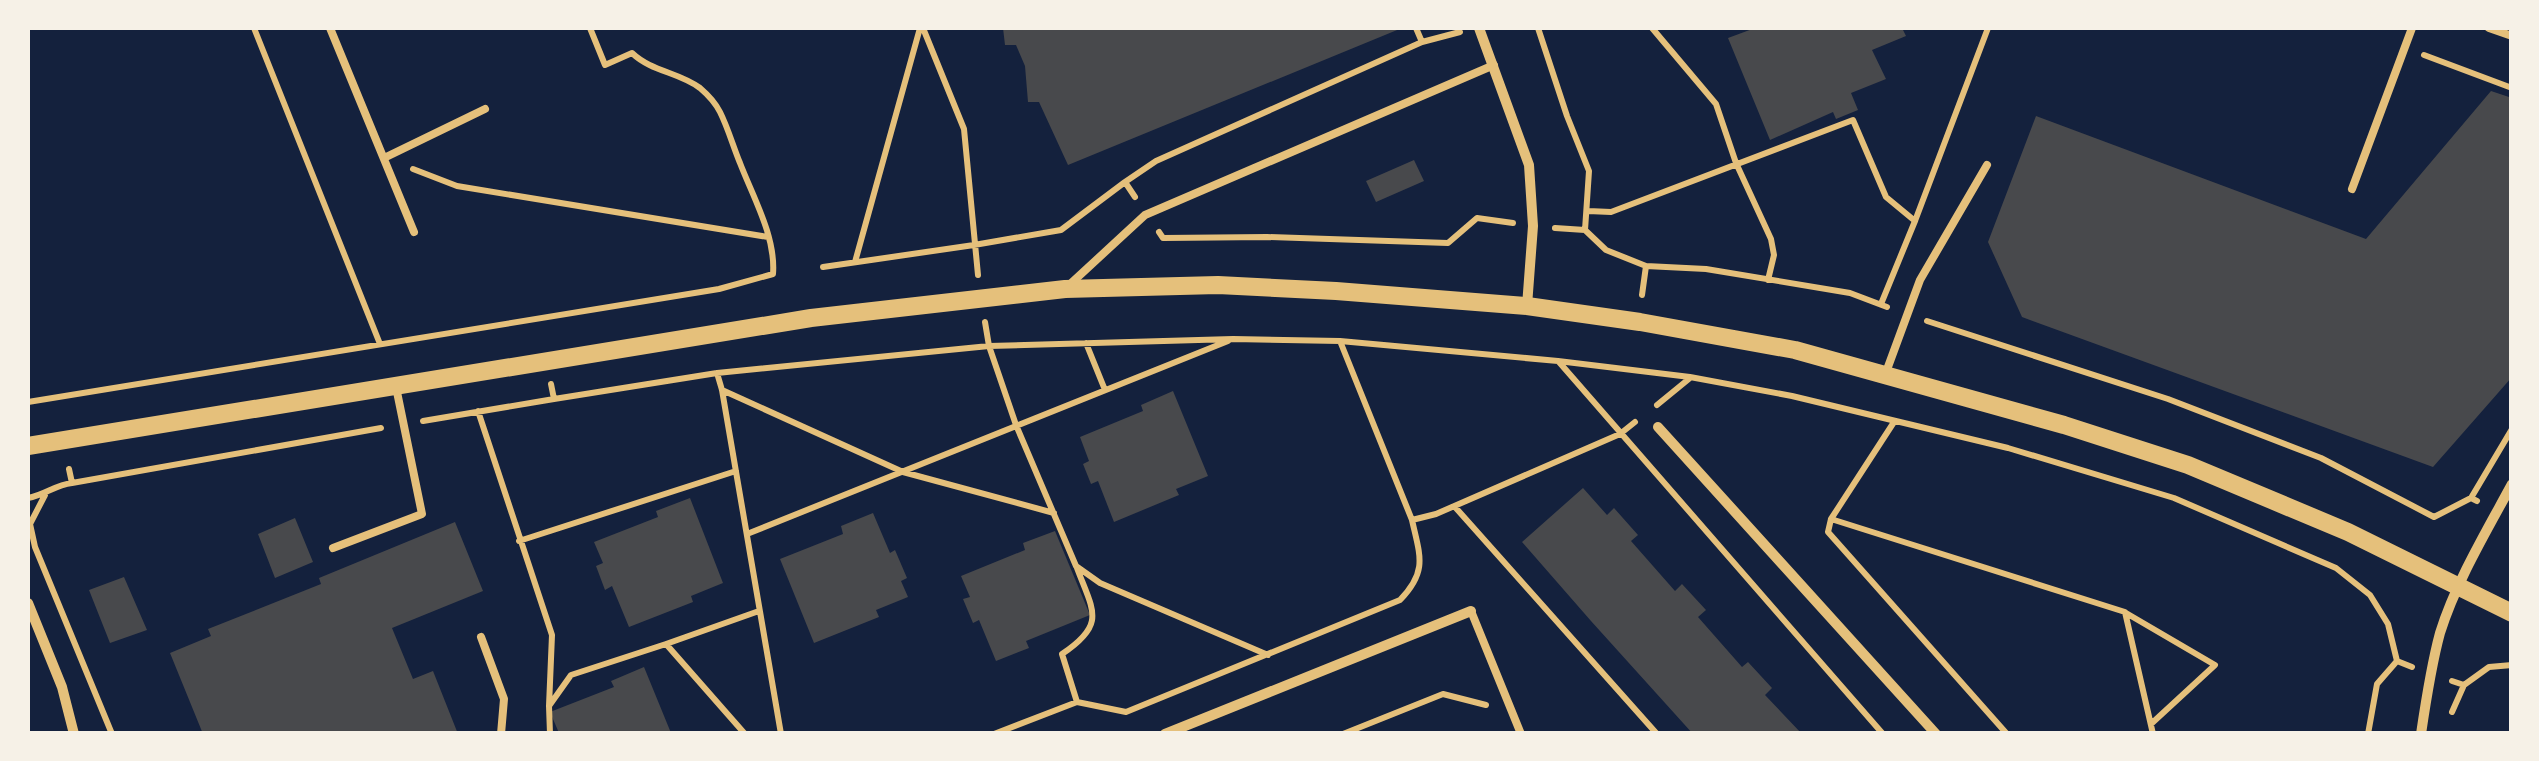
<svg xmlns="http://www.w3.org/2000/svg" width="2539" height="761" font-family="'DejaVu Sans',sans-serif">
<rect width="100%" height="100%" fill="#14213d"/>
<path fill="#48494c" d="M1003,28H1402L1068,165L1039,102H1028L1025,66L1016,45H1005Z
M1755,28H1902L1906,36L1872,50L1886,79L1851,93L1858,110L1836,119L1833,112L1770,140L1728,38Z
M2491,91L2512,98V377L2433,467L2022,317L1988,242L2036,116L2366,239Z
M1414,160L1424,181L1376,202L1366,181Z
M1173,391L1208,476L1176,489L1179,495L1114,522L1098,481L1091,484L1083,464L1089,461L1080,437L1143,411L1141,405Z
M1583,488L1607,515L1614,508L1638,535L1631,541L1675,591L1682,584L1706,610L1698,617L1742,667L1748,662L1772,688L1765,695L1802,734H1693L1591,621L1522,542Z
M690,498L723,583L691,596L693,602L629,627L612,586L605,590L596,566L603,563L594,542L658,517L656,511Z
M873,513L890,553L895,550L907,578L901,581L908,597L876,610L879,617L814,643L780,559L843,534L841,526Z
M295,518L313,562L275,578L258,534Z
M455,522L483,591L392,628L413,679L433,671L458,734H203L170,653L211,636L208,629L321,584L319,578Z
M1055,531L1090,615L1026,641L1029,648L996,661L979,620L973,623L963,599L970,597L961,576L1025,550L1023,543Z
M124,577L147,630L110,643L89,590Z
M644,667L671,733H559L550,712L614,687L611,681Z"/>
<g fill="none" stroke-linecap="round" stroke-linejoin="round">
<path stroke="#e5c07b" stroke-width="6" d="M254,28L380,344
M923,28L964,129L978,275
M1538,28L1567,116L1589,171L1585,230
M1652,28L1716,104L1736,163L1771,239L1774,255L1768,280
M1422,42L1460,32
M2424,55L2512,88
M413,169L457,186L768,237
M1125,182L1156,161L1422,42L1416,28
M1588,211L1611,212L1853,120L1886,197L1915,221
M1555,228L1585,230L1606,250L1646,266L1706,269L1850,293L1887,307
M1159,232L1163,238L1267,237L1448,243L1477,218L1513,223
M855,262L920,28
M823,267L974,245L1061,230L1125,182L1135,197
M1642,295L1646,266
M1881,304L1915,221L1988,28
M1927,321L2168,399L2321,458L2434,517L2471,498L2477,501
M985,322L989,346L1016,425L1076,566L1100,583L1268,655
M1340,341L1412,520L1436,514L1620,434L1635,422
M1086,343L1105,390
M1559,362L1883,734
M717,373L722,390L781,734
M722,390L903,472L1054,513
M554,399L717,373L989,346L1233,339L1340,341L1558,361L1690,377L1792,396L2008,448L2174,498L2336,568L2370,595L2388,624L2397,661L2412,667
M28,402L719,289L773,274C776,237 753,197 740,163C733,146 728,128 720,112C716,104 707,94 700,88C679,72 652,72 632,53L605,65L590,28
M1657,405L1690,378
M478,411L552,635L549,706
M423,421L554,399L551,384
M1894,422L1831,519L2125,612L2153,734
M72,483L381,428
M45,495L30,524L35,547L112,734
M28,498C45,495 55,485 72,483L69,469
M2471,498L2512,429
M1455,507L1657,734
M1831,519L1828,532L2007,734
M747,534L1228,341
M519,541L736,471
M1077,568C1093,611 1107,624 1062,654L1077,702
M2126,613L2215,665L2151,724
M2452,681L2464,685L2489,667L2512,665
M2452,712L2464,685
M550,734L549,706L571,675L666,644
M745,734L666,644L759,611
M994,734L1077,702L1126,712L1400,600C1428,571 1420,556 1412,520
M1343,734L1443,694L1486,705
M2368,734L2377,684L2397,661"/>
<path stroke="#e5c07b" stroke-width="8" d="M330,28L414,232
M2489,28L2512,36
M384,158L485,109
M2352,189L2412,28
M1067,287L1145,215L1494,65
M1885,375L1920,280L1987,165
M333,548L422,514L396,387
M1471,611L1521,734
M481,637L504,699L501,734"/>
<path stroke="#e5c07b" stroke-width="10" d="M1479,28L1529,165L1533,226L1527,306
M1658,427L1936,734
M28,603L62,687L74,734
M1165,734L1471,611
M2421,734C2426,700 2431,666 2440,633C2456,582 2486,532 2512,484"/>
<path stroke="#e5c07b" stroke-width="18" d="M28,446L811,318L1065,289L1218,285L1336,291L1527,306L1640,322L1795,350L2064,425L2188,465L2348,532L2512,613"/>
</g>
<rect width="2539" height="761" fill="none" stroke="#f6f1e7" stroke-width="60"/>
</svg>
